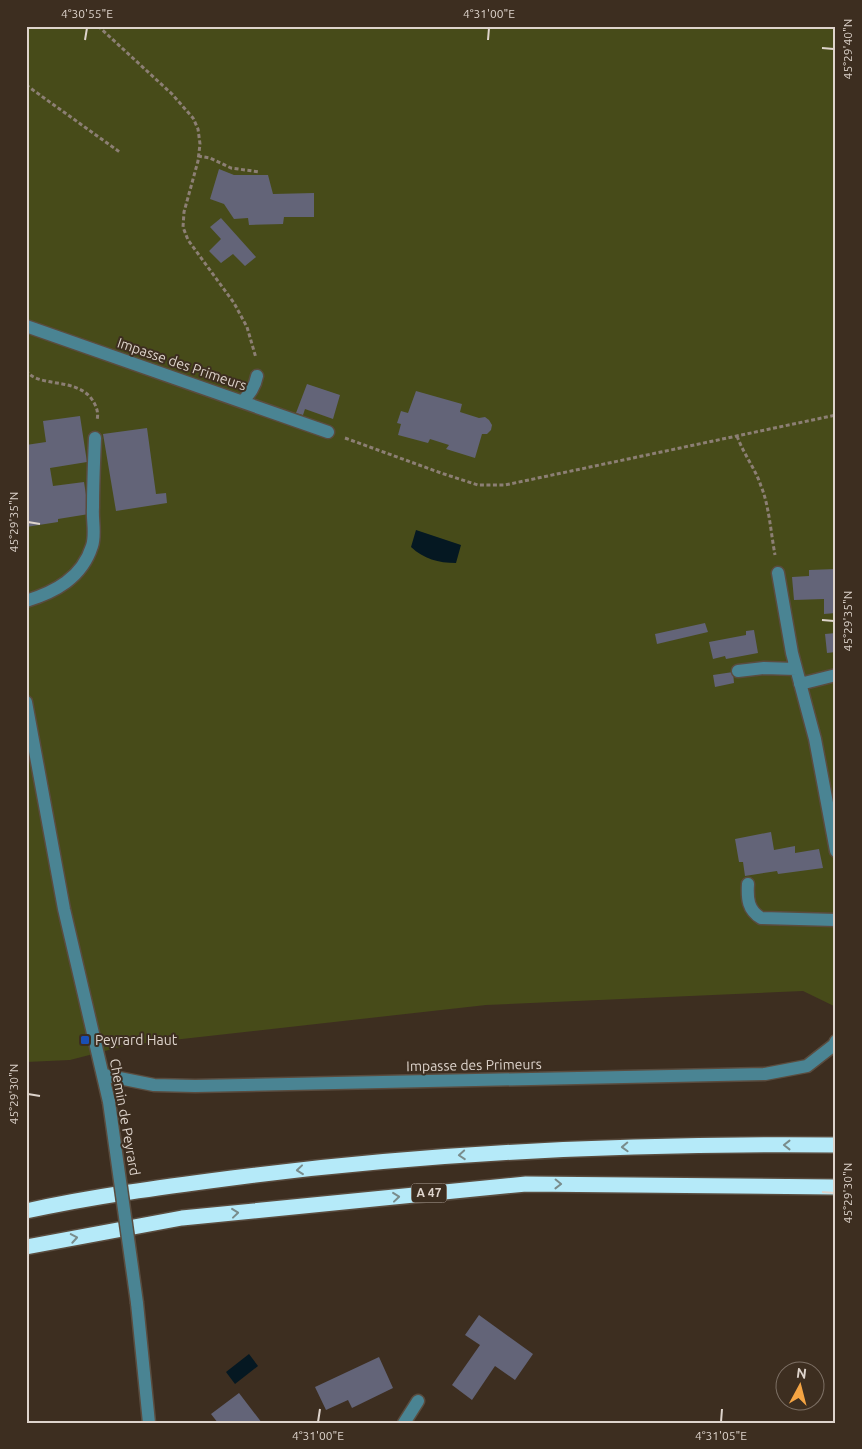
<svg xmlns="http://www.w3.org/2000/svg" width="862" height="1449" font-family="Ubuntu,sans-serif">
<rect width="100%" height="100%" fill="#3d2e20"/>
<path fill="#474b19" d="M26,26H836V1007L803,991L486,1005L128,1045L70,1060L26,1062Z"/>
<path fill="#051822" d="M416,530L461,545L456,563C438,563 424,559 411,547Z
M249,1354L258,1366L235,1384L226,1372Z"/>
<path fill="#636478" d="M219,169L234,175H268L273,194L314,193V217H284L283,224L249,225L248,218L234,219L224,204L210,199Z
M221,218L256,257L245,266L233,254L221,263L209,251L221,239L210,227Z
M307,384L340,395L333,419L305,409L303,415L296,413Z
M416,391L462,404L460,412L479,418L485,417L489,420L492,425L491,430L487,434H482L475,458L446,449L449,445L430,439L428,443L398,435L401,424L397,423L401,411L408,413Z
M80,416L87,462L50,468L53,486L84,482L89,514L58,519V522L26,527V445L46,442L43,421Z
M147,428L156,494L166,493L167,503L116,511L103,434Z
M836,569V613L824,614V599L794,600L792,577L809,576V570Z
M705,623L708,632L657,644L655,634Z
M754,630L758,653L726,659L725,656L713,659L709,642L746,635V631Z
M836,633V652L827,653L825,634Z
M733,672L734,683L715,687L713,675Z
M771,832L774,850L795,846V853L819,849L823,868L778,874L777,871L745,876L743,862H739L735,839Z
M479,1315L533,1354L515,1380L495,1366L472,1400L452,1385L480,1345L465,1335Z
M379,1357L393,1388L352,1408L348,1400L326,1410L315,1387Z
M239,1393L262,1423H218L211,1414Z"/>
<g fill="none" stroke-linecap="round" stroke-linejoin="round">
<g stroke="#5a4c3f" stroke-width="15">
<path id="minor" d="M26,326L328,432
M243,401C250,393 255,387 257,376
M778,573L792,653L815,739L836,851
M26,601C55,592 82,578 92,546C96,534 92,520 93,508C93,485 94,461 95,438
M738,671L764,668L796,669
M800,684L836,675
M26,702L64,909L109,1102
M748,884C747,899 748,910 761,918L836,920
M104,1075L154,1085L195,1086L765,1074L807,1066L834,1045L836,1041
M137,1303L149,1423
M404,1423L418,1401"/>
</g>
<g stroke="#5a4c3f" stroke-width="18">
<path id="highway" d="M26,1211C94,1196 163,1187 232,1178C432,1152 634,1143 836,1145
M26,1247L182,1218L526,1184L836,1187"/>
</g>
<path stroke="#8c7f74" stroke-width="3" stroke-dasharray="4 2.5" stroke-linecap="butt" d="M98,26L172,94L193,118L198,129L200,144L198,161L184,212L183,227L188,240L234,303L247,327L256,358
M26,85L121,153
M198,156L210,158L231,168L260,172
M26,370C37,388 74,377 91,398C96,405 99,412 97,420
M737,436C744,455 755,468 761,486C769,505 771,534 775,555
M345,438L441,473L478,485H505L836,415"/>
<use href="#minor" stroke="#4a8493" stroke-width="12"/>
<use href="#highway" stroke="#b5eaf9" stroke-width="15"/>
<g stroke="#5a4c3f" stroke-width="15" stroke-linecap="butt">
<path id="minor-bridge" d="M109,1102L137,1303"/>
</g>
<use href="#minor-bridge" stroke="#4a8493" stroke-width="12"/>
</g>
<defs><path id="oneway-chevron" d="M-2-3.5L2.5 0L-2 3.5" fill="none" stroke-width="1.6" stroke-linecap="round" stroke-linejoin="round" transform="scale(1.25)"/></defs>
<g stroke="#798c8c">
<use href="#oneway-chevron" transform="translate(787 1145) rotate(-180)"/>
<use href="#oneway-chevron" transform="translate(625 1147) rotate(178)"/>
<use href="#oneway-chevron" transform="translate(462 1155) rotate(176)"/>
<use href="#oneway-chevron" transform="translate(300 1170) rotate(174)"/>
<use href="#oneway-chevron" transform="translate(558 1184) rotate(1)"/>
<use href="#oneway-chevron" transform="translate(396 1197) rotate(-6)"/>
<use href="#oneway-chevron" transform="translate(235 1213) rotate(-6)"/>
<use href="#oneway-chevron" transform="translate(74 1238) rotate(-10)"/>
</g>
<path fill="none" stroke="#ded4cc" stroke-width="2" d="M85,40L87,28M488,40L489,28M822,48L834,49M28,522L40,524M822,620L834,621M28,1094L40,1096M822,1192L834,1193M318,1422L320,1409M721,1422L722,1409"/>
<rect fill="#1a4fb4" stroke="#3d2e20" stroke-width="2" x="80" y="1035" width="10" height="10" rx="2.5"/>
<g text-anchor="middle" stroke-width="4" stroke-linejoin="round" paint-order="stroke">
<rect fill="#3d2e20" stroke="#aea298" stroke-width="1" x="411.5" y="1183.5" width="35" height="19" rx="4"/>
<g font-size="12" font-weight="bold" fill="#ded4cc">
<text x="429" y="1197">A 47</text>
</g>
<g font-size="14" fill="#ded4cc" stroke="#3d2e20">
<text transform="translate(182 364) rotate(19)" y="5">Impasse des Primeurs</text>
<text transform="translate(474 1065) rotate(-1)" y="5">Impasse des Primeurs</text>
<text transform="translate(125 1117) rotate(80)" y="5">Chemin de Peyrard</text>
</g>
<g font-size="14" fill="#ded4cc" stroke="#3d2e20" text-anchor="start">
<text x="95" y="1045">Peyrard Haut</text>
</g>
</g>
<rect width="862" height="1449" fill="none" stroke="#3d2e20" stroke-width="55"/>
<g transform="translate(800 1386) rotate(7)"><circle r="24" fill="#3d2e20" stroke="#7d7065"/>
<path d="M0-4L9 19L0 12L-9 19Z" fill="#f4a443"/>
<text y="-8" font-size="14" font-weight="bold" text-anchor="middle" fill="#ded4cc">N</text>
</g>
<rect x="28" y="28" width="806" height="1394" fill="none" stroke="#ded4cc" stroke-width="2"/>
<g font-size="12" text-anchor="middle" fill="#ded4cc">
<text x="87" y="18">4°30'55"E</text>
<text x="489" y="18">4°31'00"E</text>
<text transform="translate(848 49) rotate(-90)" y="4">45°29'40"N</text>
<text transform="translate(14 522) rotate(-90)" y="4">45°29'35"N</text>
<text transform="translate(848 621) rotate(-90)" y="4">45°29'35"N</text>
<text transform="translate(14 1094) rotate(-90)" y="4">45°29'30"N</text>
<text transform="translate(848 1193) rotate(-90)" y="4">45°29'30"N</text>
<text x="318" y="1440">4°31'00"E</text>
<text x="721" y="1440">4°31'05"E</text>
</g>
</svg>
